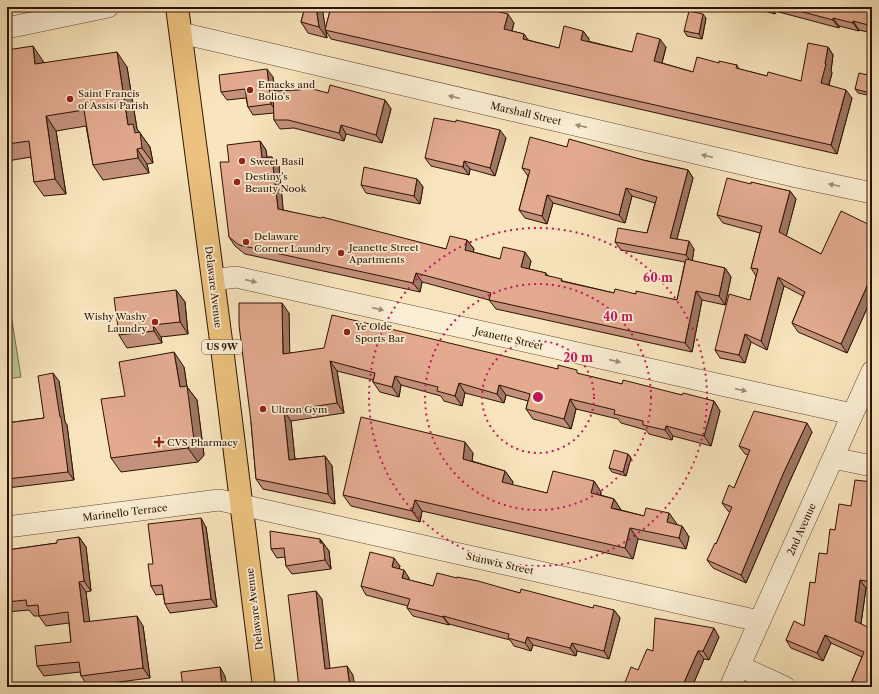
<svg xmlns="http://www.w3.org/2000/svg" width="879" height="694" font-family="'Libre Caslon Text',serif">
<rect width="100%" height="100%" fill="#f9e5bd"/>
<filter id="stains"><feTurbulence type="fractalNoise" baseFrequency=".005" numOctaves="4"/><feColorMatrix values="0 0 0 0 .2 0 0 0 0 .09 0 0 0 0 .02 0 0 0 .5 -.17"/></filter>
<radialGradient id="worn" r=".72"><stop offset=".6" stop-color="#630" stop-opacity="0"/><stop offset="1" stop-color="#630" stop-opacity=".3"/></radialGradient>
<path fill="#bac594" stroke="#746c4b" d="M7,290L21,377L7,379Z"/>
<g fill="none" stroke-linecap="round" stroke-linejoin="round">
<g stroke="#614731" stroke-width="22">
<path id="minor" d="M7,28L108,7
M181,33L797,177L872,193
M213,280L236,277L852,414
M833,458L872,466
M7,527L219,500L759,621
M739,666L785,687
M730,687L872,371"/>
</g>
<g stroke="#2e1202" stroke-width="24">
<path id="major" d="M177,7L222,348L264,687"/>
</g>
<use href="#minor" stroke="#fbeed4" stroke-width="21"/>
<use href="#major" stroke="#ecc27e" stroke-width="22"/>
</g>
<path fill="#c3927c" stroke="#2e1202" d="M236,7H261L239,11Z
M305,7H322L325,30L331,7H491L490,10L514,23L512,31L524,34L528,40L559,48L583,31L589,39L588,41L632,52L666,47L662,63L693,72L719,63L737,65L739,69L767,76L801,81L828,47L833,55L831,71L832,73L829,85L852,98L837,154L331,39L326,31L327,38L308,33L301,22Z
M753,7H872V33L859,30V31L839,26V28L775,11V14L754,8Z
M706,18L702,39L687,36L684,31Z
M7,50L43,61V63L127,67L137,129L150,147L153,163L147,164L149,173L103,180L93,165L86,126L56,131L66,194L44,196L34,182L31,157L7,161Z
M872,76V96L858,93L855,89Z
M273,77L275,91L328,93L385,100L391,109L382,143L346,134L344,141L294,128L280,129L274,120V113L253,115L248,107L246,98L227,100L221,92Z
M506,138L495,176L470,169L469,175L431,166L425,158Z
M260,141L266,150L267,157H272L279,166L283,210L446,249L467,240L474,249L473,252L500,259L531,261L529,269L546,273L548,276L563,281L614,293L636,294L677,300L685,262L621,250L615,242L647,233L655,203L632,196L625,223L553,203L547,224L525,218L519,210L528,176L522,168L567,147L643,160L688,170L693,178L677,239L694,249L692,261L725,268L731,277L725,305L702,300L692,352L496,309L489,300L422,282L420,292L245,254L235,246L229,237V162Z
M417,179L423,187L420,204L366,193L361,185Z
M751,184L790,191L796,199L786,236L821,254L872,226V297L847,353L798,332L792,323L803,296L784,286L767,350L751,342L745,363L720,358L715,350L750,300L756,276L751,268L760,233L723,223L717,215Z
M7,238L11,259L7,260Z
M176,290L185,302L188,334L161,337L162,343L127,348L119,335Z
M289,313V353L558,369L622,384L714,401L720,411L711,446L673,436L672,440L649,434L646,430L621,423L618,419L576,409L571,429L533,419L526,409L528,401L506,395L504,403L465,393L462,406L444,401L441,396L401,385L399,397L380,392L373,382V380L337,371L344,413L291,421L295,459L325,456L332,466L335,504L263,489L256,479L251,422Z
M184,367L187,387L197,400L204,455L198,462L121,472L111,458L125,396Z
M59,381L65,422L67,425L74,480L7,488V423L44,418Z
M812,432L789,483L746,583L713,568L707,560L716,544L730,512L728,511L722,503L734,488L748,455L745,454L739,446Z
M473,453L472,461L505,471L513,482L512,485L547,493L594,481L601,492V495L614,499L621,510L644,516L669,513L677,525L682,526L689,537L686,549L638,539L633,559L422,511L420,522L351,506L343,495Z
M628,454L631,458L626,476L612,472L609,468Z
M872,482V589L866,588L861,624L872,687H856L852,681L862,657L831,643L823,661L791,648L786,640L804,626L815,583L827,554L835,530Z
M206,527L217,607L170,613L165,604L163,594L156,595L151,586L153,564Z
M79,537L86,547L91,591L86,592L89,622L143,626L150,678L88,686L81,676L80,672L44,676L37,666L71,642L69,623L46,626L39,616H34L29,610L7,612V550L57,543Z
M320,539L329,551L331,569L292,574L286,566L285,557L277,558L271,549Z
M400,566L399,569L409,578V580L433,586L457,578L520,593L593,608L614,610L620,618L609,659L577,651L576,656L533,645L531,651L514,646L510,640L449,624V625L413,616L407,608L408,606L366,595L361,586Z
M719,637L709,660L704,659L692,687H625L624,685L638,670L653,651Z"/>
<path fill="#9f7765" stroke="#2e1202" d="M316,7H322L327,38L319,27Z
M483,7H491L489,16L483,8Z
M770,7H772L775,11V14Z
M508,14L514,23L510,37L504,29Z
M703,14L706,18L702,39L699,34Z
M833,18L839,26V28L833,20Z
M853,21L859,30V31L853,23Z
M583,31L589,39L587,48L581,40Z
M524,34L530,43L523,39Z
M660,39L666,47L660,70L654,61Z
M33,46L43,61L46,79L35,64Z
M828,47L833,55L831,71L832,73L827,91L821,83Z
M117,52L127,67L137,129L150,147L153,163L142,148L128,125Z
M267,69L273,77L277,112L271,104Z
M872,85V95L870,93Z
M846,90L852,98L837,154L831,145Z
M385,100L391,109L382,143L376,135Z
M46,116L56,131L66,194L55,179Z
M341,125L346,134L344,141L339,133Z
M500,130L506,138L495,176L490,168Z
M260,141L266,150L268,167L262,158Z
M137,149L147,164L149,173L138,158Z
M272,157L279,166L284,218L278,209Z
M464,161L470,169L469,175L463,167Z
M688,170L693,178L675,246L670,238Z
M417,179L423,187L420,204L414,196Z
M626,188L632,196L625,223L619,215Z
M790,191L796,199L785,241L779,232Z
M547,195L553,203L547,224L542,216Z
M7,238L11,259L7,253Z
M467,240L474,249L471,259L465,250Z
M689,241L694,249L692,263L686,255Z
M525,252L531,261L527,276L521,267Z
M725,268L731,277L725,305L719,296Z
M416,273L422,282L420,292L413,283Z
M872,275V297L847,353L841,344Z
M778,277L784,286L767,350L761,341Z
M176,290L185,302L188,334L180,322Z
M696,291L702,300L692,352L685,343Z
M282,303L289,313L290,364L283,354Z
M153,325L161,337L162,343L154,331Z
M745,334L751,342L745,363L739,355Z
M174,352L184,367L187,387L197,400L204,455L198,462L188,448L180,387Z
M330,361L337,371L344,413L337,403Z
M53,373L59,381L65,422L67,425L74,480L68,472Z
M395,376L401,385L399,397L392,387Z
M459,383L465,393L462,406L455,396Z
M499,385L506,395L504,403L497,394Z
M570,399L576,409L571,429L564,419Z
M714,401L720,411L711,446L704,436Z
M284,411L291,421L296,470L289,460Z
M807,423L812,432L789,483L746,583L741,575L783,474Z
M666,426L673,436L672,440L665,430Z
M465,442L473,453L471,470L463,459Z
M628,454L631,458L626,476L623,472Z
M325,456L332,466L335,504L328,494Z
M505,471L513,482L510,493L502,482Z
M594,481L601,492L598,504L591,493Z
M614,499L621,510L611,508Z
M415,500L422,511L420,522L412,511Z
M669,513L677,524L675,533L667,522Z
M201,518L206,527L217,607L211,599Z
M682,526L689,537L686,549L679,538Z
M630,528L638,539L633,559L625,548Z
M79,537L86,547L91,591L84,581Z
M320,539L329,551L331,569L325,560L320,543Z
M394,558L400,566L397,575L392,567Z
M404,570L409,578L407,586L402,578Z
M860,580L866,588L860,630L855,621Z
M79,582L86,592L91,632L84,622Z
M316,591L322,599L331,677L325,669Z
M614,610L620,618L609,659L604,651Z
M137,616L143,626L150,678L143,668Z
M443,616L449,624V625L443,617Z
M714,628L719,637L709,660L703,651Z
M825,635L831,643L823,661L817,653Z
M527,637L533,645L531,651L525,643Z
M572,643L577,651L576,656L570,648Z
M698,651L704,659L692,687H682Z
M347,666L353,675L355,687H350Z
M220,667L225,676L227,687H222Z
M872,678V687H868Z"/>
<path fill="#e3aa90" stroke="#2e1202" d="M305,7H316L319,27L301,22Z
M331,7H483V8L508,14L504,29L524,34L523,39L559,48L564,26L583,31L581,40L632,52L637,33L660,39L654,61L693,72L697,57L719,63V61L737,65L736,68L767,76L768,72L801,81L808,43L828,47L825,64H826L821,83L846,90L831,145L325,30Z
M784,7H872V26L853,21V23L833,18V20Z
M689,11L703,14L699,34L684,31Z
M33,46L35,64L117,52L128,125L133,124L135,133L140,132L142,148L137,149L138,158L93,165L84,110L46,116L55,179L34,182L29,141L7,144V50Z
M267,69L271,104L248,107L245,89L221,92L219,75Z
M859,73L872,76V85L870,93L855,89Z
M330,85L385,100L376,135L341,125L339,133L288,120H274L273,91L300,90L301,86L328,93Z
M434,118L456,122V120L500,130L490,168L464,161L463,167L425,158Z
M872,136V145L869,144Z
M530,137L567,147L569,139L643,160L688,170L670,238L689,241L686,255L615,242L618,228L647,233L657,197L626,188L619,215L547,195L542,216L519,210L530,170L522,168Z
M260,141L262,158L272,157L278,209L321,218L322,217L446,249L450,236L467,240L465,250L500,259L503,247L525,252L521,267L546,273L545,275L562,279L561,281L614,293L615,289L636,294V291L677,300L686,259L725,268L719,296L696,291L685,343L489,300L491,293L416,273L413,283L239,245L229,237L220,162H229L227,145Z
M364,167L417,179L414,196L361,185Z
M727,178L751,184V182L790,191L779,232L821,254L841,211L872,226V275L841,344L792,323L805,292L778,277L761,341L745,334L739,355L715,350L729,294L750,300L758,269L751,268L762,226L717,215Z
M176,290L180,322L153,325L154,331L119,335L114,298Z
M239,303H282L283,354L324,348L332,315L558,369V365L577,370V373L622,384L623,380L682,395L683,393L714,401L704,436L666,426L665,430L643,425V421L614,414L615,410L570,399L564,419L526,409L530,394L499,385L497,394L459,383L455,396L437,391L438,387L395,376L392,387L373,382L375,373L330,361L337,403L284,411L289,460L325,456L328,494L256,479L251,422L239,325Z
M174,352L180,387L187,386L194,440L188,448L111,458L101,399L125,396L119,362Z
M53,373L60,417H61L68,472L7,479V423L44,418L38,376Z
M754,411L807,423L783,474L741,575L707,560L715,543L716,544L732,507L722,503L729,485L734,488L750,450L739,446Z
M361,417L465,442L463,459L505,471L502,482L547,493L553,471L594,481L591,493L614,499L611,508L644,516L646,508L669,513L667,522L682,526L679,538L630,528L625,548L415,500L412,511L343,495Z
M614,450L628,454L623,472L609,468Z
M855,480L872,482V578L871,582L860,580L855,621L872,629V678L868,687H867L852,681L864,652L825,635L817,653L786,640L794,621L804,626L810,582L815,583L819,553L827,554L830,529L835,530L839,504L851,506Z
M201,518L211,599L165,604L162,585L151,586L148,564H153L148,524Z
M270,531L320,539V543H323L325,560L286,566L284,548L271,549Z
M79,537L84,581L79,582L84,622L137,616L143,668L81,676L79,662L37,666L35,646L71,642L68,612L39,616L38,605L27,606L26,600L7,602V550L57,543V540Z
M370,552L394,558L392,567L404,570L402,578L433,586L437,573L457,578V577L478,581L520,593L521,589L593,608L594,605L614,610L604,651L572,643L570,648L527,637L525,643L508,638L509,634L443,616V617L407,608L410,599L361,586Z
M316,591L325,669L347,666L350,687H299L288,595Z
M655,618L714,628L703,651H698L682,687H628L624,685L631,667L638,670L647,649L653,651Z
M220,667L222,687H183L181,672Z
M446,682L464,687H445Z"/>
<defs><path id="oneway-solid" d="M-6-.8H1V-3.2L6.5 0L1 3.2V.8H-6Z"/></defs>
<g fill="#9f8b76">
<use href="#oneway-solid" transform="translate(454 97) rotate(-167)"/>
<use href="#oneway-solid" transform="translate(581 126) rotate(-167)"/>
<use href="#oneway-solid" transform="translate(707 156) rotate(-167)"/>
<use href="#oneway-solid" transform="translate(834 185) rotate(-168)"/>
<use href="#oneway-solid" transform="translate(251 281) rotate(13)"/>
<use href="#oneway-solid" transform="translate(378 309) rotate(13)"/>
<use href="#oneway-solid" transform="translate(615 361) rotate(13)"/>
<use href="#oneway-solid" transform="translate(741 390) rotate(13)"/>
</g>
<g fill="none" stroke="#c2185b" stroke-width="2" stroke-dasharray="2 4">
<circle cx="538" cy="397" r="56"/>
<circle cx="538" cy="397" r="113"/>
<circle cx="538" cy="397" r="169"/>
</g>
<g fill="#8f2418" stroke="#fbeed4" stroke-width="1.5">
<circle cx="250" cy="90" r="4"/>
<circle cx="70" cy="99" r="4"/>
<circle cx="242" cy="161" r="4"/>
<circle cx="237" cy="182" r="4"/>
<circle cx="246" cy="242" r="4"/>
<circle cx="341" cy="253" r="4"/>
<circle cx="155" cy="322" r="4"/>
<circle cx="347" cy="332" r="4"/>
<circle cx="263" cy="409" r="4"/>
<path d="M157 436h4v4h4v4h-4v4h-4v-4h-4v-4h4z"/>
</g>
<g text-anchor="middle" stroke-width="3.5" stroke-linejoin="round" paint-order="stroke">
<rect fill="#fbeed4" stroke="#6c5441" stroke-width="1" x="202" y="340" width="40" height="14" rx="3"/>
<g font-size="9" font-weight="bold" fill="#2e1202">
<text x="222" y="350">US 9W</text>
</g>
<g font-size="10" fill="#2e1202" stroke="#fbeed4" text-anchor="start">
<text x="258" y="88">Emacks and<tspan x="258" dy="12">Bolio's</tspan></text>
<text x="78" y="97">Saint Francis<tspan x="78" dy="12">of Assisi Parish</tspan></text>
<text x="250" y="165">Sweet Basil</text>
<text x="245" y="180">Destiny's<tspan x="245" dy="12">Beauty Nook</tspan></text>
<text x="254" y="240">Delaware<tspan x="254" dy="12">Corner Laundry</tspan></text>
<text x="349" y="251">Jeanette Street<tspan x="349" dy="12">Apartments</tspan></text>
<text x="147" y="320" text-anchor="end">Wishy Washy<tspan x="147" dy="12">Laundry</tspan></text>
<text x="355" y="330">Ye Olde<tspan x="355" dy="12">Sports Bar</tspan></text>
<text x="271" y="413">Ultron Gym</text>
<text x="167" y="446">CVS Pharmacy</text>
</g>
<g font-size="10" fill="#2e1202" stroke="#fbeed4">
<text transform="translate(526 113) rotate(13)" y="4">Marshall Street</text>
<text transform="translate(214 287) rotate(83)" y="4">Delaware Avenue</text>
<text transform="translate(509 338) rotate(13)" y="4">Jeanette Street</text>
<text transform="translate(125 512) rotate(-7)" y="4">Marinello Terrace</text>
<text transform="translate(801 529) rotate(-66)" y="4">2nd Avenue</text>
<text transform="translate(500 563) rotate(13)" y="4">Stanwix Street</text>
<text transform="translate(254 609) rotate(-97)" y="4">Delaware Avenue</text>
</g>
</g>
<circle cx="538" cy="397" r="6" fill="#c2185b" stroke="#fbeed4" stroke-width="2"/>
<g font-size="12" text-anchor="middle" font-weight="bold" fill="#c2185b" stroke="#fbeed4" stroke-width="3.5" stroke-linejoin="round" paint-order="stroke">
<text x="658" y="282">60 m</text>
<text x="618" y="321">40 m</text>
<text x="578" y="362">20 m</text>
</g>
<rect width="879" height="694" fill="none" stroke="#f9e5bd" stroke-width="24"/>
<rect x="8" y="8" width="863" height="678" fill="none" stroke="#2e1202" stroke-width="2"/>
<rect x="12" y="12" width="855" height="670" fill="none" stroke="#2e1202"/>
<rect width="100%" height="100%" filter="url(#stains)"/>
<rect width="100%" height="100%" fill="url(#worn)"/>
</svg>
